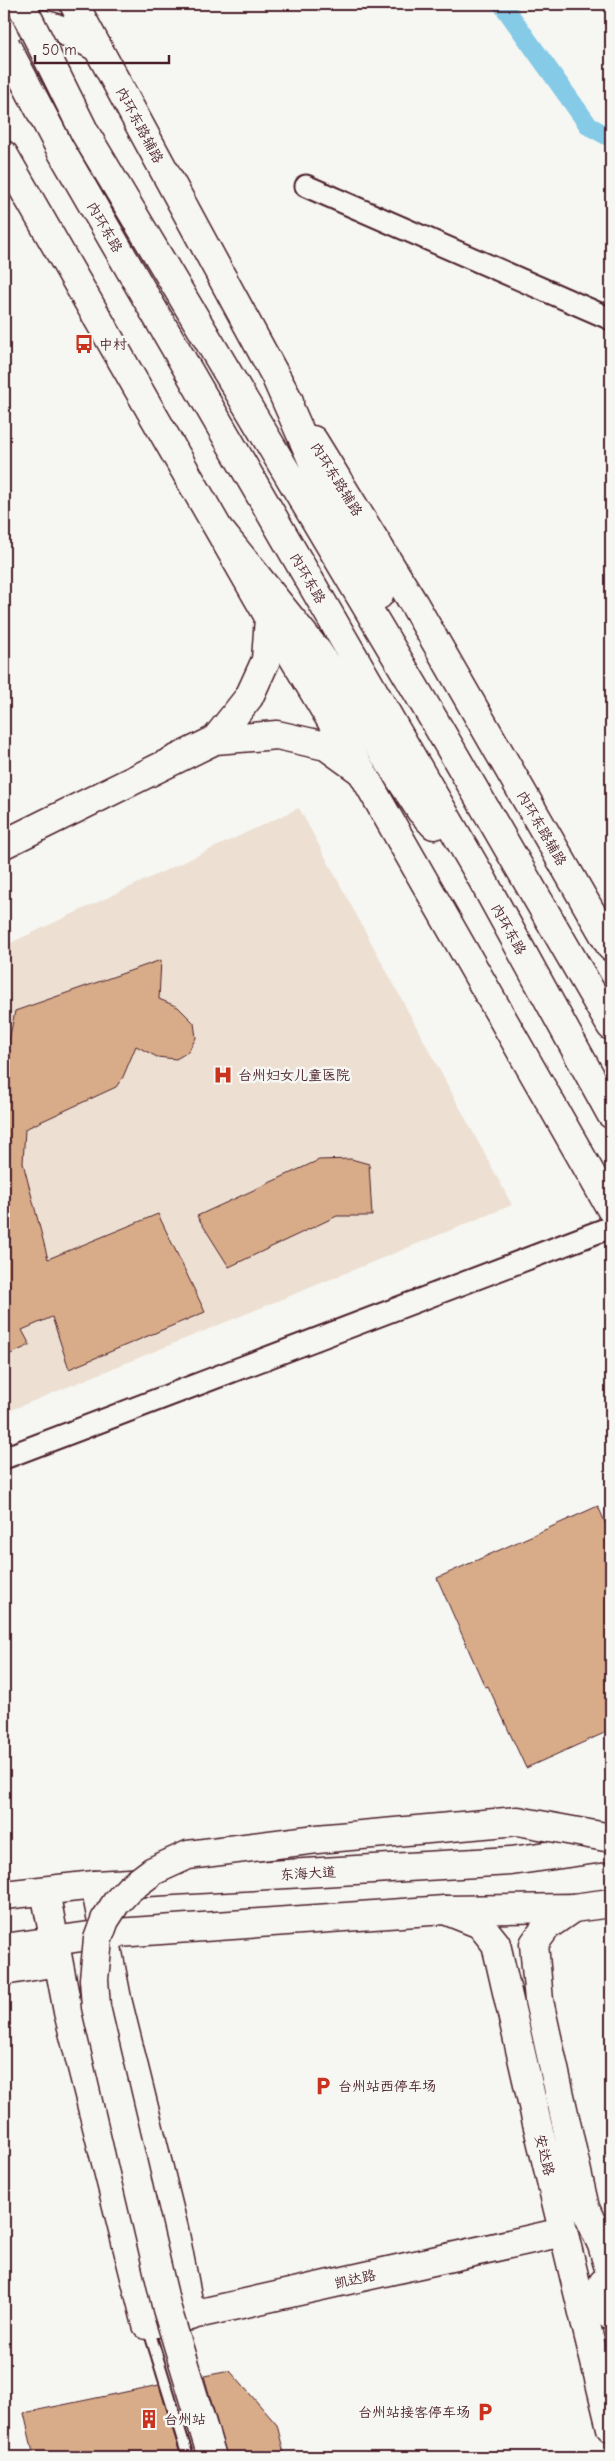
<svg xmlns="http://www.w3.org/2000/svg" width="615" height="2461" font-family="'Comic Neue','LXGW WenKai TC',sans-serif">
<rect width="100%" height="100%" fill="#f6f6f2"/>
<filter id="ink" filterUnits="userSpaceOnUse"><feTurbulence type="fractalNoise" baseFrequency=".02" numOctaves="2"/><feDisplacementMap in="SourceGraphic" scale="10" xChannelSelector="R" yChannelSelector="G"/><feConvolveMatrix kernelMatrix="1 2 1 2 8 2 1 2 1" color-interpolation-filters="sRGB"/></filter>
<g filter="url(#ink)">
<path fill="#ede0d2" d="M299,808L512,1205L4,1413V946Z"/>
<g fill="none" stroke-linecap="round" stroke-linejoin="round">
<path stroke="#85cae6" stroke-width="19" d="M502,4L589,126L611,138"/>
</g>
<path fill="#d8ac89" stroke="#4a1f2b" d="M161,960L159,999L178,1007L194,1023L196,1038L188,1052L176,1059L157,1057L136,1046L123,1077L116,1087L25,1129L23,1163L48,1259L158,1214L205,1312L69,1369L52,1317L22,1330L30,1345L4,1357V1066L15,1011Z
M351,1159L369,1164L372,1216H337L229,1267L197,1216L319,1160Z
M598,1506L611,1536V1730L526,1768L488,1686L485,1687L437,1578Z
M230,2371L277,2425L285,2457H227L204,2376Z
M159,2385L181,2457H34L24,2413Z"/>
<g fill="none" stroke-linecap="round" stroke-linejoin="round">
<g stroke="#4a1f2b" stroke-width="14">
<path id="lane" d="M148,2327L188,2457"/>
</g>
<g stroke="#4a1f2b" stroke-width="25">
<path id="street" d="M306,186L611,319
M4,1458L611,1227"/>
</g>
<g stroke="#4a1f2b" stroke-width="31">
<path id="secondary" d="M215,740L249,697L266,660L269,617
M4,844L215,740L277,735L326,746L362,772
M95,1885L117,1999L174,2229L191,2316
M45,1891L68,2012L147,2325L563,2232
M573,1908L547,1926L534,1944L539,2001L585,2208L602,2245L611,2275
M445,1910L480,1924L496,1944L536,2119L611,2428
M4,1971L57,1962
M603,2283L611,2316"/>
</g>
<g stroke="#4a1f2b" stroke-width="31">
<path id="primary" d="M74,4L289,401
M4,29C9,27 17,23 23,23C49,21 77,36 98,48
M4,155L269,617L362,772L611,1209
M313,440L414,604L611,947
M4,1895L95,1885L511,1861L611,1847
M4,1948L103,1934L445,1910L573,1908L611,1903"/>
</g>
<g stroke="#4a1f2b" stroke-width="31">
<path id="highway" d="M4,42L62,152L481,877L611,1114
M226,370L434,720L611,1026
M277,380L325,489L379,595
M222,533L317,651L421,811L434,825"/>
</g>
<use href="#lane" stroke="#f6f6f2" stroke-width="10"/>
<use href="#street" stroke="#f6f6f2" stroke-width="21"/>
<use href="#secondary" stroke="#f6f6f2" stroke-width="28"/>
<use href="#primary" stroke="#f6f6f2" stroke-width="28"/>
<use href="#highway" stroke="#f6f6f2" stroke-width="28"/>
<g stroke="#4a1f2b" stroke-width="31" stroke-linecap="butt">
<path id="secondary-bridge" d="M212,2457L167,2309L96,2007L94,1979L98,1939L105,1920L116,1903L129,1889L153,1871L188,1855L317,1839L518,1821L611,1838"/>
</g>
<g stroke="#4a1f2b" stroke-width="31" stroke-linecap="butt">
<path id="highway-bridge" d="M21,4L85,133L226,370"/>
</g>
<use href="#secondary-bridge" stroke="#f6f6f2" stroke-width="28"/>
<use href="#highway-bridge" stroke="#f6f6f2" stroke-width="28"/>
</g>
</g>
<defs>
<g id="bus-bare" transform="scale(1.5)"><path d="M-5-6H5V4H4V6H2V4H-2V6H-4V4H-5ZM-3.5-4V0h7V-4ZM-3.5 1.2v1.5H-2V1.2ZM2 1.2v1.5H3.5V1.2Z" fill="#c8321e" stroke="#f6f6f2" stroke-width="2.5" paint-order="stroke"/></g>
<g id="hospital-bare" transform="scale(1.5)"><path d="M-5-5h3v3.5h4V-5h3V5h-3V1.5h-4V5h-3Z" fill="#c8321e" stroke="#f6f6f2" stroke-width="2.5" paint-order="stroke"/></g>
<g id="parking-bare" transform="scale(1.5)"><path d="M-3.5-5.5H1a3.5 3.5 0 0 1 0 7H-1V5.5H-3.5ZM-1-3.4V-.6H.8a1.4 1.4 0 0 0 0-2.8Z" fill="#c8321e" stroke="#f6f6f2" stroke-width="2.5" paint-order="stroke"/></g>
<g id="building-bare" transform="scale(1.5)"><path d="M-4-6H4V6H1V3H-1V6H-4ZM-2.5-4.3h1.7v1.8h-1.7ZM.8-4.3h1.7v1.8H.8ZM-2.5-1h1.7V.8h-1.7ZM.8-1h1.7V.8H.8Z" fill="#c8321e" stroke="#f6f6f2" stroke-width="2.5" paint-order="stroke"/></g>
</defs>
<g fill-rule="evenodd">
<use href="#bus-bare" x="84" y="344"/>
<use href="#hospital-bare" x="223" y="1075"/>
<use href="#parking-bare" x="323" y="2086"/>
<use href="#parking-bare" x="485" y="2412"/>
<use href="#building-bare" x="149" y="2419"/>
</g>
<g text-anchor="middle" stroke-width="5" stroke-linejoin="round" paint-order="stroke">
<g font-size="14" fill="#4a1f2b" stroke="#f6f6f2">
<text transform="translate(140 125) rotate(62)" y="5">内环东路辅路</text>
<text transform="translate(105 227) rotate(60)" y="5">内环东路</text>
<text transform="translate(337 479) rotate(58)" y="5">内环东路辅路</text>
<text transform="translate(308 578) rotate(60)" y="5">内环东路</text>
<text transform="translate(542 828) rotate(60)" y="5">内环东路辅路</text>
<text transform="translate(509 929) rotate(61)" y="5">内环东路</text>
<text transform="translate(308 1873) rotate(-3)" y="5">东海大道</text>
<text transform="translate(545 2155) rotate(76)" y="5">安达路</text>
<text transform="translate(355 2279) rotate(-13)" y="5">凯达路</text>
</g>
<g font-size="14" fill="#4a1f2b" stroke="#f6f6f2" text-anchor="start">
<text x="99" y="349">中村</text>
<text x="238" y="1080">台州妇女儿童医院</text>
<text x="338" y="2091">台州站西停车场</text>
<text x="470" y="2417" text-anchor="end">台州站接客停车场</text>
<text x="164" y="2424">台州站</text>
</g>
</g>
<rect width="615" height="2461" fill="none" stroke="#f6f6f2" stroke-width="20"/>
<rect x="10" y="10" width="595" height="2441" fill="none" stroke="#4a1f2b" stroke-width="2" filter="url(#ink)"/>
<path d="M35 55v8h134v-8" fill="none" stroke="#4a1f2b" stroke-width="2.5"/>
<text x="42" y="55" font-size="15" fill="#4a1f2b" stroke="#f6f6f2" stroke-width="4" paint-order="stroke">50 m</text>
</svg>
